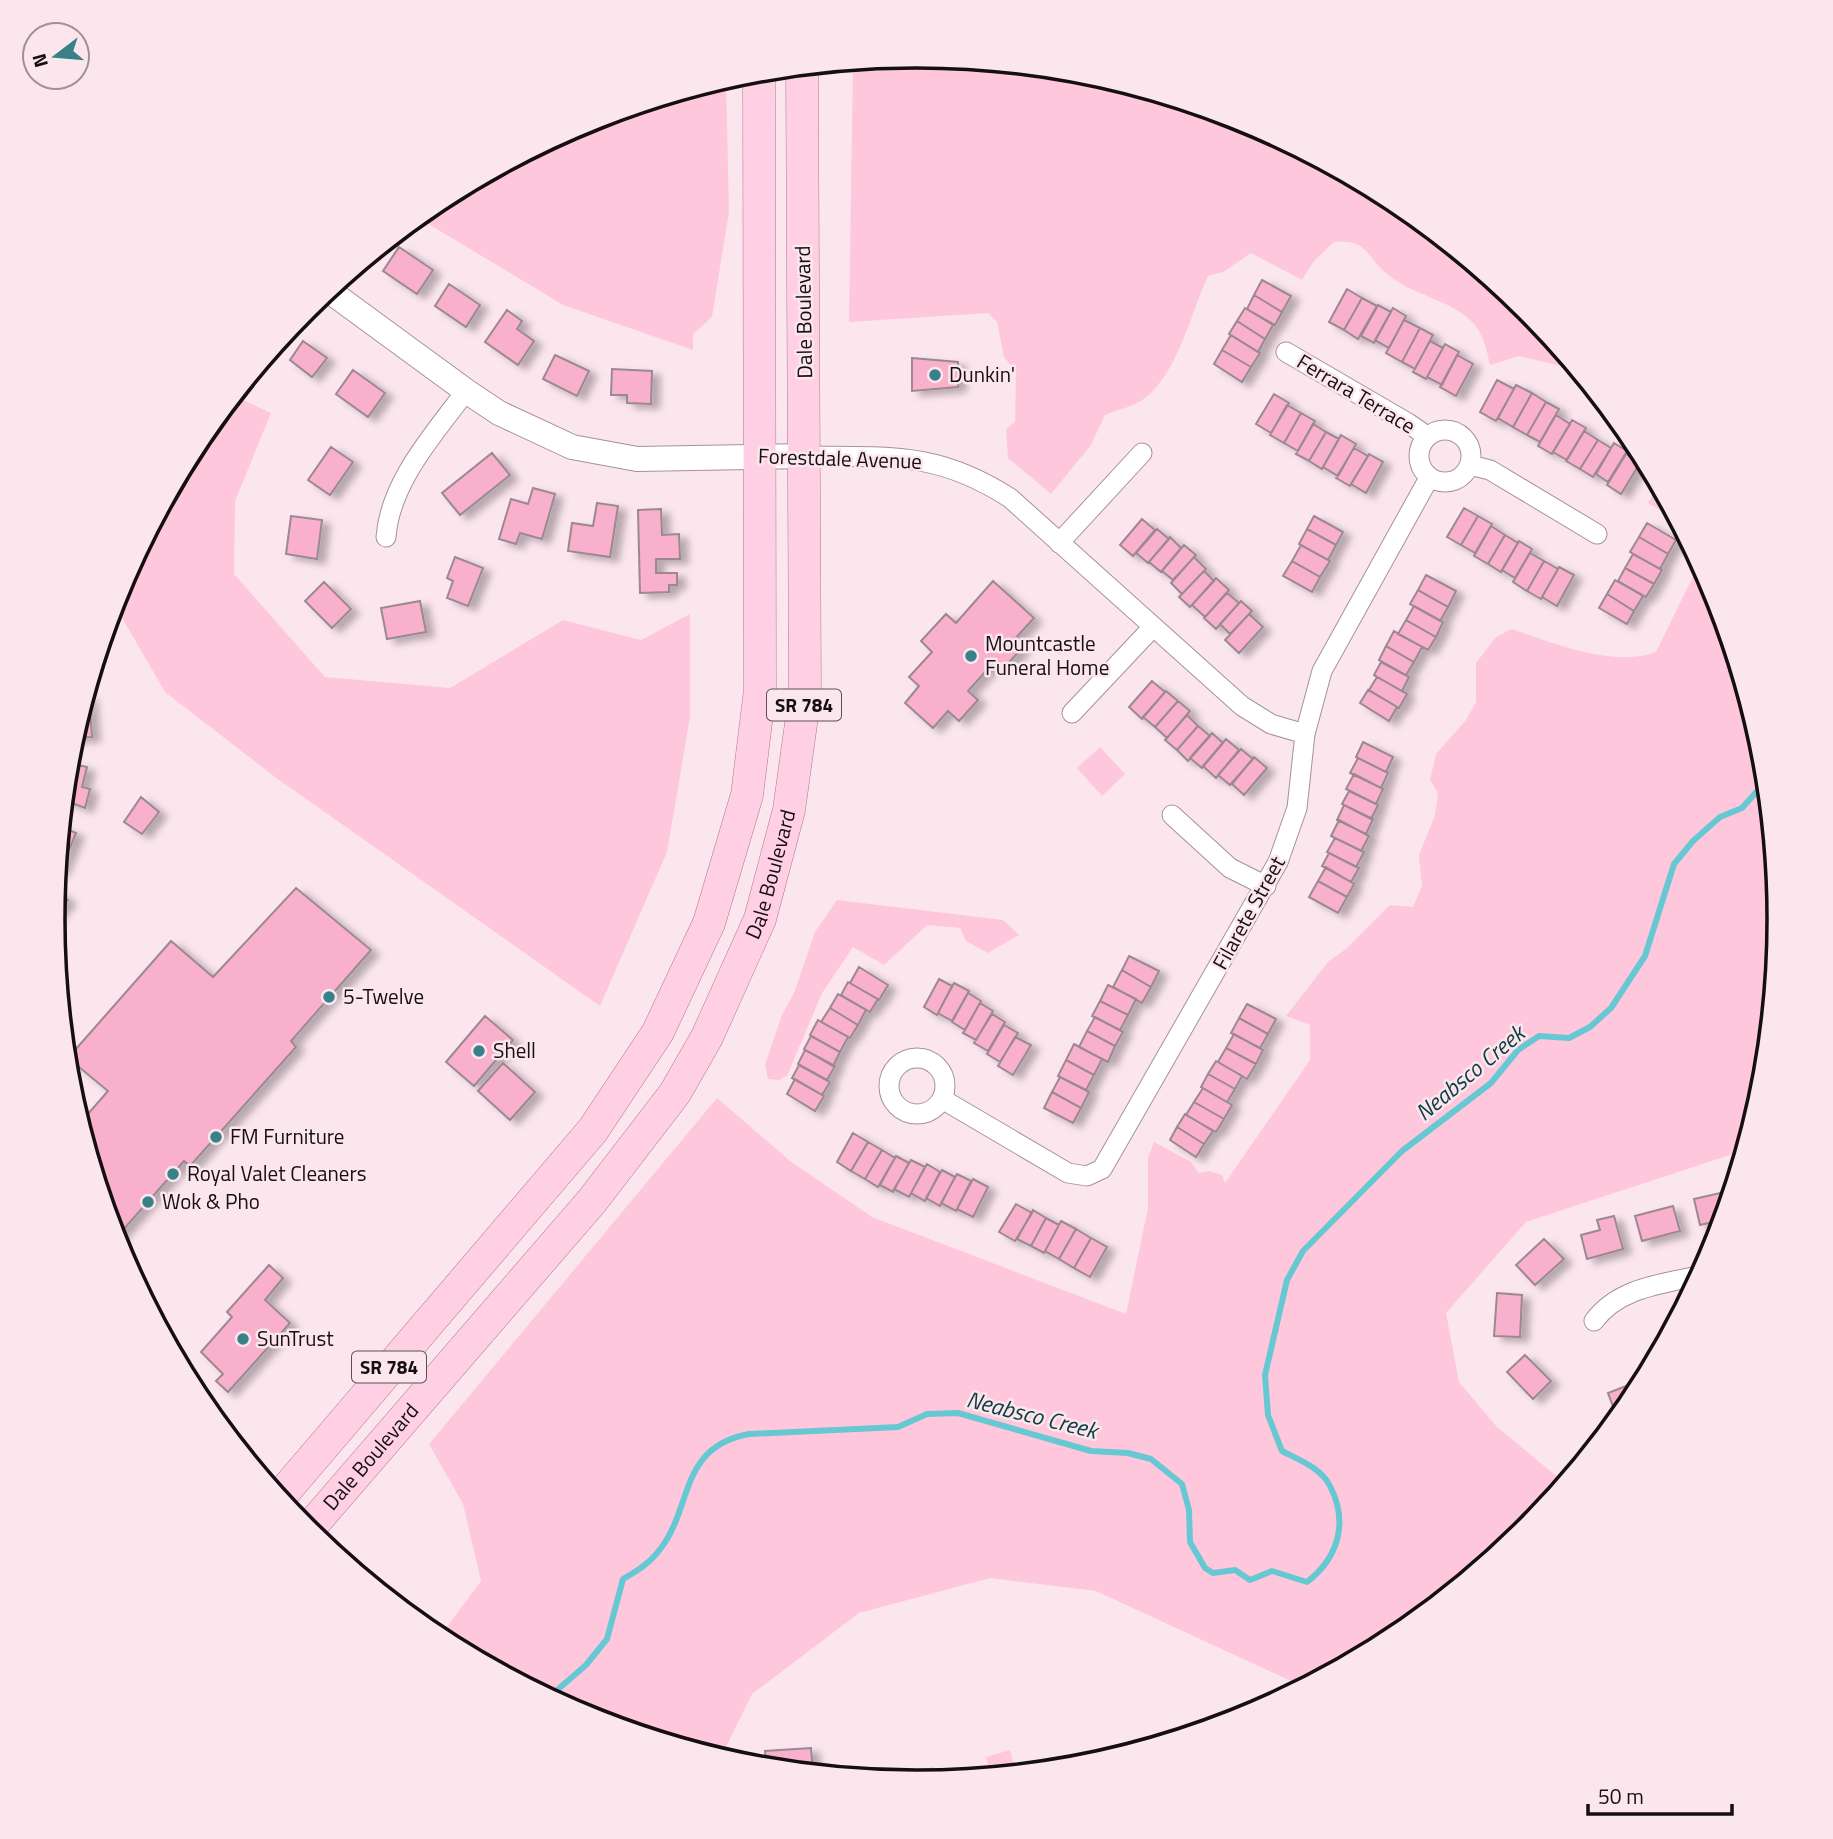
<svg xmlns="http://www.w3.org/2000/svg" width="1833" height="1839" font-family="'Titillium Web',sans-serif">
<defs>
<filter id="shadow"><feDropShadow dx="8" dy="4.5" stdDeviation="3.5" flood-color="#0004"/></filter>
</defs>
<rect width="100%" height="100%" fill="#fbe6ed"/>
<path fill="#ffc7dc" d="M917,56L1085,72L1248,121L1397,201L1528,309L1578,370L1519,356L1490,365C1487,352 1484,336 1475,325C1453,299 1411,296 1386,273C1364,254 1369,240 1334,242L1314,261L1302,280L1251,253L1223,272L1208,276C1191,313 1178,372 1145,398C1134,407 1118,409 1105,415L1091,445L1051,494L1008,458L1006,429L1015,422L1016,372L1004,357L997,322L988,313L849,322L853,62Z
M726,79L729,212L712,317L693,334V350L563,305L417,217L437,201L586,121Z
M234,396L271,413L235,501L234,574L325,677L450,688L563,620L641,640L690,614V717L667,852L600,1006L275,777L165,692L114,604L118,588L198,439Z
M1659,484L1679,521L1648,503Z
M1700,562L1715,589L1764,751L1780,920L1764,1088L1745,1150L1526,1222L1446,1313L1459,1382L1497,1427L1566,1484L1527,1531L1396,1638L1304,1687L1096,1591L990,1578L859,1613L752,1694L726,1747L725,1760L585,1718L438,1639L481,1581L463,1504L429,1444L717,1098L790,1161L872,1217L1126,1314L1148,1208V1158L1154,1142L1191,1162L1199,1173L1209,1171L1222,1175L1225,1183L1310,1060V1025L1286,1016L1328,962L1346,949L1390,905L1413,907L1422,886L1419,855L1435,815L1438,793L1430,780L1436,754L1466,720L1476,702V663L1496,637L1512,629C1552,643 1615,668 1656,652Z
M1100,747L1125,774L1102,796L1077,768Z
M837,900L1003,920L1019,935L988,953L966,941L960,928L927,925L884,965L853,947L822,993L787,1076L779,1080L768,1079L765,1065L782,1015L794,993L815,932Z
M1010,1750L1016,1774L991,1776L986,1757Z
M933,1767L937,1781L907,1783L905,1774Z"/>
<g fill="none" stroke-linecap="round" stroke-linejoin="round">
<path stroke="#66c8d2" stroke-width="6" d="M548,1698L586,1665L607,1639L623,1579C639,1570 651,1562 661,1548C693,1506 679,1447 749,1434L898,1427L927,1414L958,1413L1091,1451L1128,1453L1151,1459L1182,1484L1189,1510L1190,1542L1205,1568L1213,1573L1235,1570L1250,1580L1272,1571L1307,1582C1338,1558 1349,1523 1330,1486C1321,1468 1299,1460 1282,1451L1268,1415L1265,1375L1287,1280L1303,1251L1402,1151L1491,1083L1518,1050L1539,1036L1569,1038L1590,1027L1611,1008L1645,956L1674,864L1693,841L1720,817L1742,808L1767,780"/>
</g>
<path fill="#f9b0cd" stroke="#9c8990" stroke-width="2" filter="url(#shadow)" d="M399,247L433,270L417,294L383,271Z
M1262,280L1291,296L1282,312L1254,295Z
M449,284L480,305L466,327L435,306Z
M1347,289L1362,298L1344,330L1329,322Z
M1254,295L1282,312L1275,325L1247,309Z
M1362,298L1377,306L1358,339L1344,330Z
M1378,305L1391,312L1374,343L1361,336Z
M1245,308L1273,325L1265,339L1237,321Z
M1393,308L1406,316L1389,348L1375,340Z
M507,310L522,321L517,329L534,341L518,365L485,342Z
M1404,320L1420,328L1402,362L1386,353Z
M1237,321L1265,339L1258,352L1229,334Z
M1420,328L1433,335L1415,369L1402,362Z
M1231,335L1260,353L1251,367L1222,350Z
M303,341L327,358L312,377L290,360Z
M1430,341L1443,348L1426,379L1413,372Z
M1445,344L1459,352L1442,385L1427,377Z
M1222,350L1251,367L1242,382L1214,364Z
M555,355L589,371L577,396L543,379Z
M1457,355L1473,364L1456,396L1440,387Z
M912,358L958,362V387L912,391Z
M612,369L652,371L651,404L627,403V395H611Z
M353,370L385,393L368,417L336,394Z
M1497,380L1514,389L1496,421L1480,412Z
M1516,385L1532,393L1513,427L1498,418Z
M1532,393L1546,402L1527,435L1513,427Z
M1274,394L1289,403L1271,433L1256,424Z
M1546,402L1559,409L1540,442L1527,435Z
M1287,405L1301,413L1284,443L1270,435Z
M1301,413L1315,421L1298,451L1284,443Z
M1556,415L1570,424L1552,454L1538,446Z
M1572,420L1586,428L1567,460L1553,452Z
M1313,424L1326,432L1309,461L1296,454Z
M1584,431L1598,440L1580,469L1566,461Z
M1326,432L1339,439L1322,469L1309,461Z
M1341,435L1356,444L1338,476L1323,467Z
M1598,440L1611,448L1593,477L1580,469Z
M1614,443L1627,451L1608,482L1596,474Z
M331,447L353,462L330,495L308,480Z
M1354,448L1368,456L1350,486L1336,478Z
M492,453L510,475L460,515L442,493Z
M1369,454L1383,462L1366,493L1351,484Z
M1626,454L1640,463L1621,494L1607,485Z
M533,488L555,494L542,539L520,533L516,544L499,539L511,499L528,504Z
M597,503L618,506L610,557L568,551L572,523L593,526Z
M1464,508L1478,516L1461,545L1447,537Z
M661,509L662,535L679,534L680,559H656V573H677V585H669V592L640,593L638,510Z
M291,516L322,520L317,559L286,554Z
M1314,516L1343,532L1336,545L1307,529Z
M1478,516L1492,524L1475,553L1461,545Z
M1142,519L1155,530L1133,556L1120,545Z
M1647,523L1676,540L1668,554L1639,537Z
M1491,526L1505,535L1488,564L1474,556Z
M1157,529L1169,539L1148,563L1136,553Z
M1307,529L1336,545L1328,560L1299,544Z
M1505,535L1518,543L1501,572L1488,564Z
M1170,537L1181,548L1161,572L1149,562Z
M1639,537L1668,554L1660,569L1630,552Z
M1519,541L1532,549L1515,578L1502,570Z
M1184,545L1196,555L1173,580L1162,571Z
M1301,545L1330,561L1320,577L1292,561Z
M1530,553L1544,561L1527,591L1513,582Z
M1633,554L1662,570L1654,584L1625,568Z
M455,557L483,568L468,606L447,598L453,581L447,578Z
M1194,557L1206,569L1182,594L1171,583Z
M1292,561L1320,577L1312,592L1283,576Z
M1544,561L1558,569L1541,599L1527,591Z
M1559,567L1574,575L1557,606L1542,597Z
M1625,568L1654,584L1646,597L1618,581Z
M1204,571L1214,581L1190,607L1179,597Z
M1426,575L1456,591L1448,607L1418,590Z
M1216,578L1229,590L1205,617L1192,605Z
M1615,580L1643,596L1634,611L1607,594Z
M993,581L1034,618L1013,641L1022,648L1004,668L996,660L968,691L978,700L959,721L948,711L933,728L905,703L919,686L909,677L932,652L921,641L946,614L956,623Z
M324,582L351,609L332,628L305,601Z
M1418,590L1448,607L1440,621L1410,604Z
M1227,593L1239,603L1216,629L1204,618Z
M1607,594L1634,611L1627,624L1599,608Z
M420,601L426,632L387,639L381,608Z
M1241,601L1252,611L1230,634L1220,624Z
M1414,606L1443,622L1436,637L1406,620Z
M1249,614L1263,627L1239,653L1225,640Z
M1406,620L1436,637L1428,650L1398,634Z
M1394,631L1422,647L1414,662L1386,646Z
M1386,646L1414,662L1406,675L1379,660Z
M1381,662L1409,677L1402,691L1374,675Z
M1377,677L1407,694L1399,708L1369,690Z
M1152,681L1165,692L1142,719L1129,707Z
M1368,690L1397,707L1389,721L1360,703Z
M1166,691L1178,701L1155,727L1143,717Z
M86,696H89L92,737L73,738Z
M1178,701L1190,711L1167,738L1155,727Z
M1187,715L1198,726L1177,750L1165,740Z
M1198,726L1210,736L1188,761L1177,750Z
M1212,733L1223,743L1202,768L1190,758Z
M1226,739L1239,750L1216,778L1203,766Z
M1363,742L1393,757L1386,772L1356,757Z
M1241,749L1253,759L1230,785L1218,775Z
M1254,757L1267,768L1244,795L1232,784Z
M1358,758L1388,773L1381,788L1350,773Z
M68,763L87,767L82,787L90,789L85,808L64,800Z
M1354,774L1383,789L1376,804L1346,789Z
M1349,791L1378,805L1371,819L1342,804Z
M141,797L159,812L142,834L124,822Z
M1344,805L1373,819L1366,834L1337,820Z
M1339,820L1369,836L1361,851L1331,836Z
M62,827L76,833L60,872L57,870Z
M1335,838L1364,852L1356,867L1327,852Z
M1329,853L1359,868L1351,882L1322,866Z
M1326,867L1354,884L1347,897L1318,881Z
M1318,881L1347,897L1338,913L1309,897Z
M296,888L371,950L291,1041L296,1047L190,1166L184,1161L115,1239L80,1123L108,1091L68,1058L171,941L213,977Z
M55,890L68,900L53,918Z
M1129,956L1159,971L1151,987L1122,970Z
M859,967L888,985L879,1000L850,983Z
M1122,970L1151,987L1142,1003L1113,987Z
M939,979L952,986L937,1015L924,1007Z
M848,982L878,999L870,1012L841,995Z
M954,983L969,991L952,1021L938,1013Z
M1108,985L1136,999L1128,1015L1100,1001Z
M968,993L981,1001L965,1030L952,1022Z
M838,994L866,1010L858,1025L830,1008Z
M1100,1001L1128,1015L1120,1030L1092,1016Z
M980,1003L993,1011L976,1040L963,1033Z
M1247,1004L1276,1019L1268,1034L1239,1018Z
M830,1008L858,1025L850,1038L821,1022Z
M992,1014L1005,1022L988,1051L974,1043Z
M485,1016L513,1040L474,1086L446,1062Z
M1095,1017L1123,1032L1115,1046L1087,1031Z
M1239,1018L1268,1034L1260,1048L1231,1033Z
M818,1020L848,1037L840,1052L810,1035Z
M1004,1025L1018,1033L1000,1062L987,1054Z
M1087,1031L1115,1046L1108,1062L1079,1047Z
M1234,1034L1263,1050L1256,1064L1226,1048Z
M811,1036L840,1052L833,1066L804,1049Z
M1015,1037L1031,1045L1013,1075L998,1066Z
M1074,1044L1102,1059L1094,1075L1066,1060Z
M1226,1048L1256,1064L1247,1079L1218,1062Z
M805,1050L835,1066L827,1080L798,1064Z
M1066,1060L1094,1075L1086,1090L1058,1076Z
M1216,1061L1242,1076L1235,1089L1208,1074Z
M503,1063L535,1092L510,1120L478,1091Z
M799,1065L830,1082L822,1095L792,1078Z
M1208,1074L1235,1089L1227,1102L1201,1087Z
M1060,1077L1089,1092L1081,1108L1052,1092Z
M795,1079L824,1096L815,1111L787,1094Z
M1203,1088L1232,1105L1224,1119L1194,1102Z
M1052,1092L1081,1108L1073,1123L1044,1108Z
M1194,1102L1224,1119L1216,1132L1186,1115Z
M1185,1114L1213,1131L1204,1144L1177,1127Z
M1177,1127L1204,1144L1196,1157L1170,1140Z
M853,1133L868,1142L851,1171L837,1162Z
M868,1142L882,1150L865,1179L851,1171Z
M882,1150L895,1158L878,1187L865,1179Z
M896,1156L909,1163L893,1192L880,1185Z
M911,1160L925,1167L909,1197L894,1189Z
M927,1164L940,1172L925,1201L911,1193Z
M942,1170L955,1177L940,1206L926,1198Z
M957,1174L971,1181L956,1211L941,1203Z
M973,1179L988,1187L973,1217L957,1209Z
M1733,1190L1723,1222L1722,1220L1700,1225L1694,1199Z
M1016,1204L1032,1213L1015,1241L999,1232Z
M1673,1206L1680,1231L1642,1241L1635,1216Z
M1033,1210L1046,1218L1031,1246L1017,1239Z
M1614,1216L1623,1249L1587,1259L1581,1235L1600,1230L1597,1220Z
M1046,1218L1059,1225L1044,1253L1031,1246Z
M1061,1221L1076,1229L1059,1259L1045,1251Z
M1076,1229L1091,1238L1074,1268L1059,1259Z
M1091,1238L1107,1247L1090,1277L1074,1268Z
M1544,1239L1564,1259L1535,1285L1516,1265Z
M269,1265L283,1278L265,1300L290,1323L228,1392L216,1381L223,1374L201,1352L232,1317L227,1312Z
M1497,1293L1522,1295L1520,1337L1494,1336Z
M1525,1355L1551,1381L1533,1399L1507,1372Z
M1631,1384L1635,1394L1639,1393L1618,1420L1608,1393Z
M811,1748L813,1773L767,1769L765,1751Z
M969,1768L972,1778L962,1779L959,1771Z"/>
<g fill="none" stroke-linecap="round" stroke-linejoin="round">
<g stroke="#a59299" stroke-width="21">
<path id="minor" d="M1286,352L1408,423L1421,432L1424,439
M1419 456a26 26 0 1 1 52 0a26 26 0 1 1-52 0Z
M806,456C889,457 937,451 1010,498L1242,706L1271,724L1305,734
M1470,465L1490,470L1597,534
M386,537C390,482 434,434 466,391
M1059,543L1142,453
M1072,713L1152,628
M1172,815L1230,868L1266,886
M889 1086a28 28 0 1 1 56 0a28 28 0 1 1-56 0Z
M942,1099L1068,1173L1087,1176L1102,1169L1278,862L1297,808L1305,734L1322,671L1429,478
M1594,1321C1619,1287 1663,1284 1702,1275"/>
</g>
<g stroke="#a59299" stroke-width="26">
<path id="tertiary" d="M328,290L466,391L499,413L572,447L637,459L806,456"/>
</g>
<g stroke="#ad788d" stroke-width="33">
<g id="primary">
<path d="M279,1498L593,1130L658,1032L709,923L747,795L760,690L759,71"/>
<path id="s1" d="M307,1531L592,1201L675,1093L707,1037L760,919L789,810L805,695L802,67"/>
</g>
</g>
<use href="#minor" stroke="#fff" stroke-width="19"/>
<use href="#tertiary" stroke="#fff" stroke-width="24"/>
<use href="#primary" stroke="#ffd0e3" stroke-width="32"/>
</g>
<g fill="#398189" stroke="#fbe6ed" stroke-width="2.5">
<circle cx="935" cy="375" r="7"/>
<circle cx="971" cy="656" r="7"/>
<circle cx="329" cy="997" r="7"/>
<circle cx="479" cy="1051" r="7"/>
<circle cx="216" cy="1137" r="7"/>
<circle cx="173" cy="1174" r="7"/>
<circle cx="148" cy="1202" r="7"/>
<circle cx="243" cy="1339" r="7"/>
</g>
<g text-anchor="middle" stroke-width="5" stroke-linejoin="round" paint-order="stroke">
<g fill="#fbe6ed" stroke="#5a5053" stroke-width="2">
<rect x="767" y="689.5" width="74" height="31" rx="5"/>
<rect x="352" y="1351.5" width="74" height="31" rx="5"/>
</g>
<g font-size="19" font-weight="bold" fill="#150f11">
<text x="804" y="712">SR 784</text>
<text x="389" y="1374">SR 784</text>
</g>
<g font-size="21" fill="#150f11" stroke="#fbe6ed">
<text transform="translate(804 312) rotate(-91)" y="7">Dale Boulevard</text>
<text transform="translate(1356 394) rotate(31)" y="7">Ferrara Terrace</text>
<text transform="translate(840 459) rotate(2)" y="7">Forestdale Avenue</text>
<text dy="7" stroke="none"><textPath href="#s1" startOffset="812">Dale Boulevard</textPath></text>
<text transform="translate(1249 913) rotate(-61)" y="7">Filarete Street</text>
<text dy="7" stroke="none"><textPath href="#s1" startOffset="98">Dale Boulevard</textPath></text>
</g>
<g font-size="21" fill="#150f11" stroke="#fbe6ed" text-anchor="start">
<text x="949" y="382">Dunkin'</text>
<text x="985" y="651">Mountcastle<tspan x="985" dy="24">Funeral Home</tspan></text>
<text x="343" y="1004">5-Twelve</text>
<text x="493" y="1058">Shell</text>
<text x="230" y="1144">FM Furniture</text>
<text x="187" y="1181">Royal Valet Cleaners</text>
<text x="162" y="1209">Wok &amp; Pho</text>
<text x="257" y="1346">SunTrust</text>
</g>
<g font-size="23" font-style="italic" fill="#0d3c41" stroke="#fbe6ed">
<text transform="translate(1470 1073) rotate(-40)" y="8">Neabsco Creek</text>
<text transform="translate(1032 1415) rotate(14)" y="8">Neabsco Creek</text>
</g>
</g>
<path d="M0 0H1833V1839H0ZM65 919a851 851 0 1 1 1702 0a851 851 0 1 1-1702 0Z" fill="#fbe6ed" fill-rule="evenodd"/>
<path fill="none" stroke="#150f11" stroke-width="3.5" d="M65 919a851 851 0 1 1 1702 0a851 851 0 1 1-1702 0Z"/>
<g transform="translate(56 56) rotate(254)"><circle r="33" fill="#fbe6ed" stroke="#9f9095" stroke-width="2"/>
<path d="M0-5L12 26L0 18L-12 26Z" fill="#398189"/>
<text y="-10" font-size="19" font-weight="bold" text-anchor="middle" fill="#150f11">N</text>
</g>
<path d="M1588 1804v10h144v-10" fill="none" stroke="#150f11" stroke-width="3.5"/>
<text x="1598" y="1804" font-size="21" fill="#150f11" stroke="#fbe6ed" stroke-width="5" paint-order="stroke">50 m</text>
</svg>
